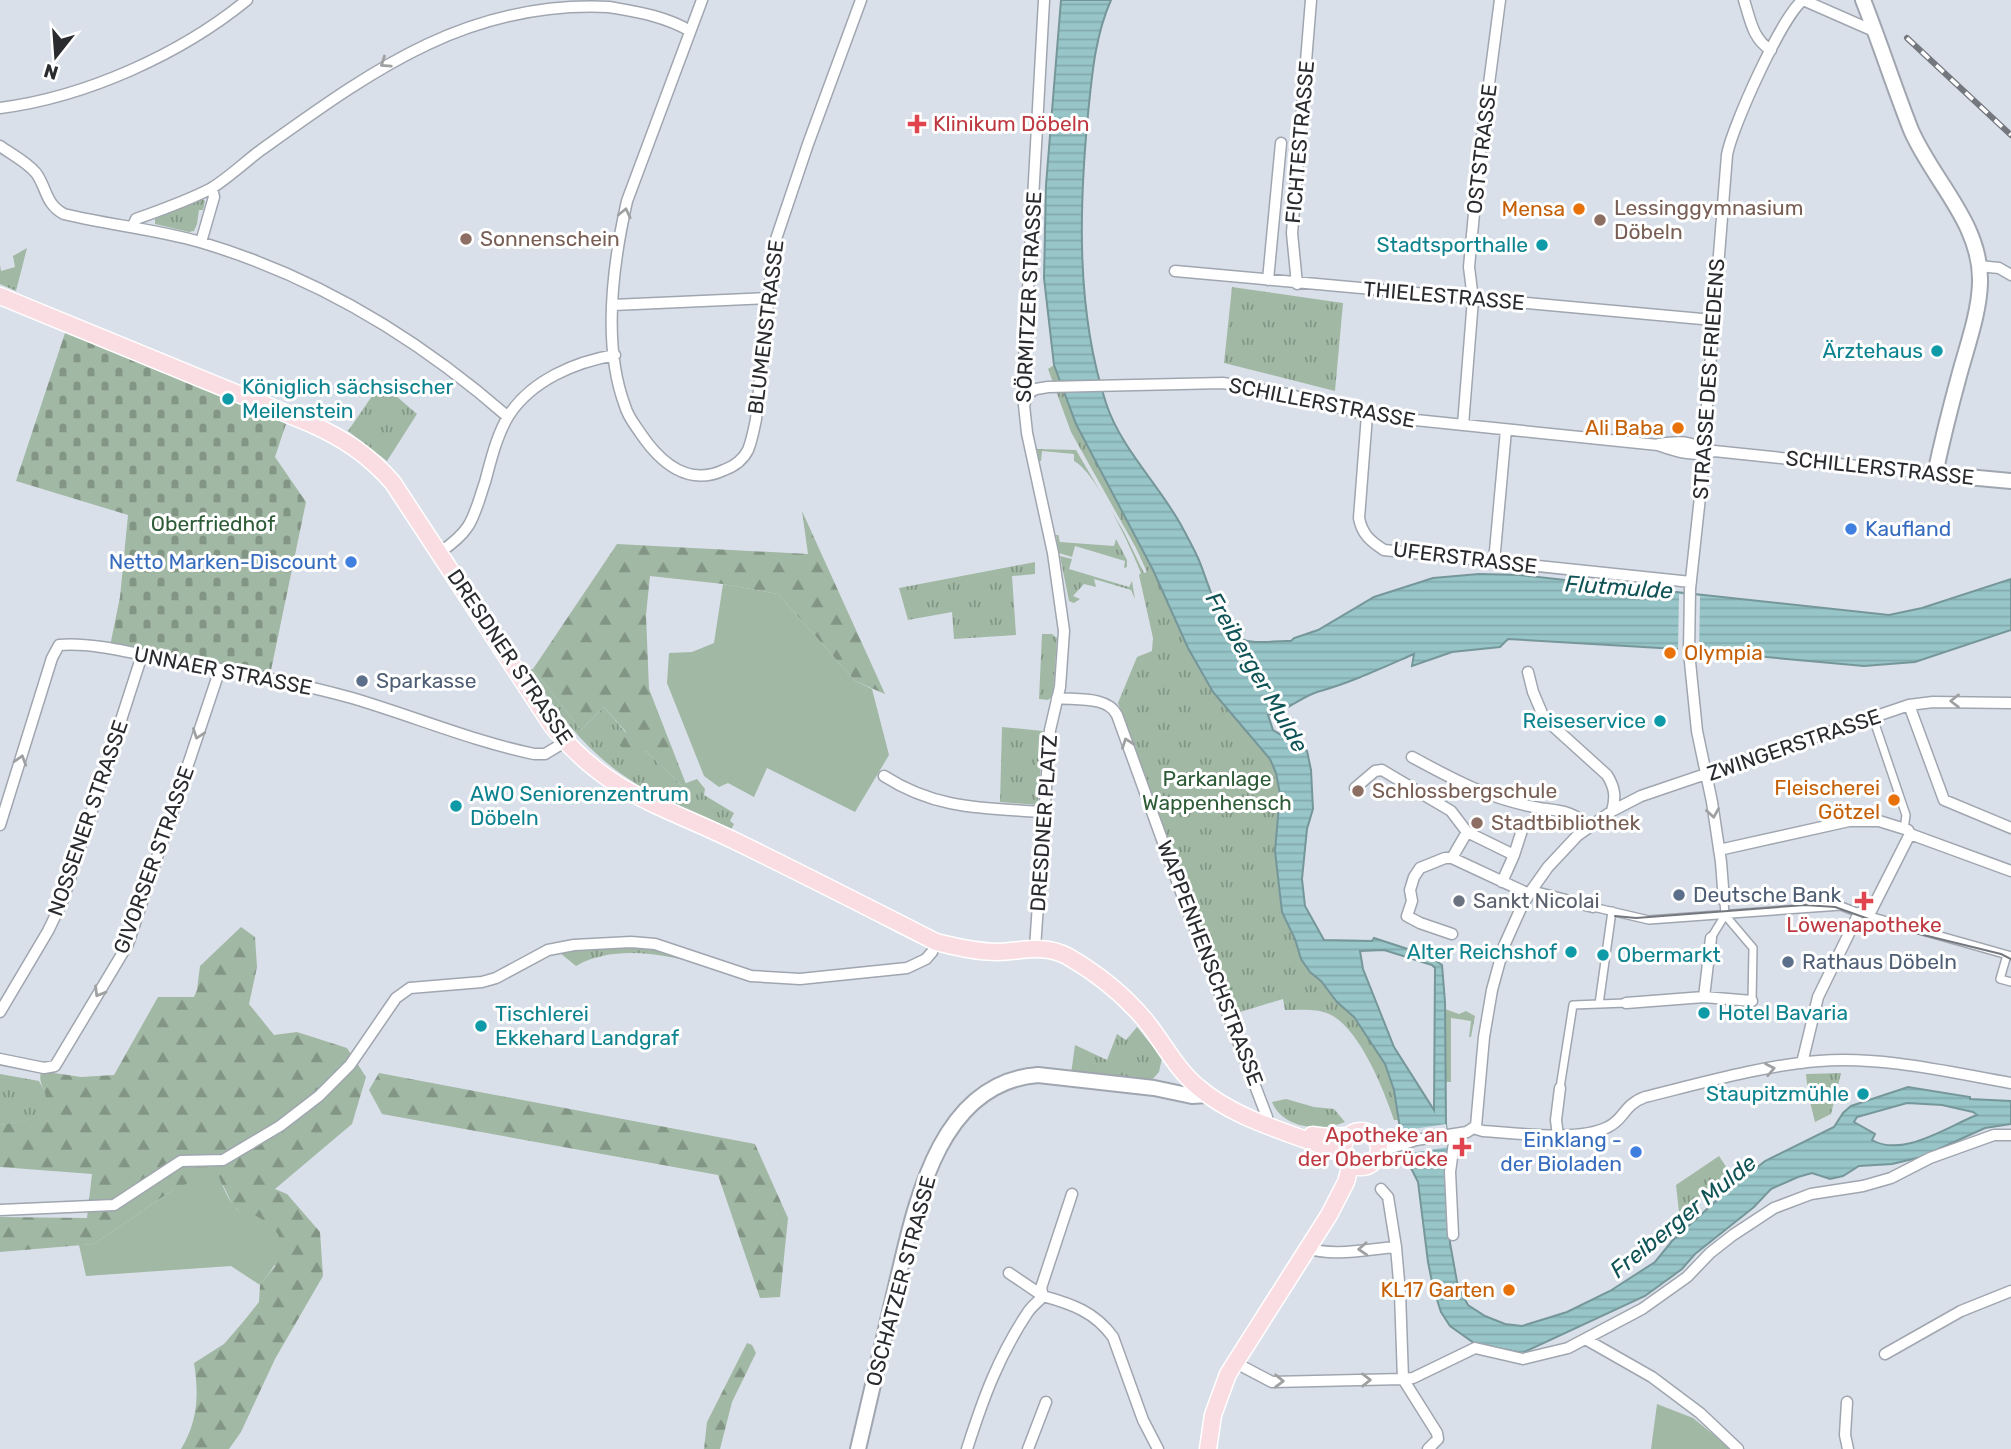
<svg xmlns="http://www.w3.org/2000/svg" width="2011" height="1449" font-family="Rubik,sans-serif">
<defs>
<pattern id="grass-tufts" width="24" height="20" patternUnits="userSpaceOnUse" patternTransform="scale(1.75)"><rect width="24" height="20" fill="#a1b8a4"/><path d="M3 7l-1-3M5 7V3M7 7l1-3M15 17l-1-3M17 17v-4M19 17l1-3" fill="none" stroke="#839686"/></pattern>
<pattern id="forest-firs" width="22" height="20" patternUnits="userSpaceOnUse" patternTransform="scale(1.75)"><rect width="22" height="20" fill="#a1b8a4"/><path d="M5 1l3.5 6h-7zM16 11l3.5 6h-7z" fill="#839686"/></pattern>
<pattern id="cemetery-stones" width="16" height="16" patternUnits="userSpaceOnUse" patternTransform="scale(1.75)"><rect width="16" height="16" fill="#a1b8a4"/><path d="M2 7V4a2 2 0 0 1 4 0v3zM10 15v-3a2 2 0 0 1 4 0v3z" fill="#839686"/></pattern>
<pattern id="water-rules" width="6" height="5" patternUnits="userSpaceOnUse" patternTransform="scale(1.75)"><rect width="6" height="5" fill="#97c5c8"/><path d="M0 2.5h6" fill="none" stroke="#82a9ac"/></pattern>
</defs>
<rect width="100%" height="100%" fill="#dae0ea"/>
<path fill="url(#grass-tufts)" d="M201,198L205,201L203,210H199L197,224L194,231L189,232L155,224V219Z
M27,248L16,291L0,284V265L1,271L15,267L13,256Z
M1232,287L1343,303L1335,391L1224,363Z
M1054,365L1076,424L1153,570L1188,648L1213,692L1270,758L1276,773L1280,794L1279,820L1295,939L1301,959L1310,972L1321,981L1337,1002L1354,1017L1368,1036L1385,1064L1394,1090L1398,1120H1394C1384,1090 1359,1027 1329,1014C1316,1008 1299,1010 1285,1010L1283,999L1237,1013L1213,962L1118,703L1137,657L1152,651L1153,638L1139,575L1141,573C1131,548 1096,472 1074,461V454L1042,451L1041,461H1039L1037,449L1076,450L1124,532L1144,573L1147,572L1136,548L1071,432L1048,369Z
M381,383L417,414L387,461L348,431Z
M1056,535H1058L1060,542L1114,546L1116,539L1127,560V567L1124,568L1125,561L1075,546L1072,557L1059,553Z
M1060,556L1072,559L1069,569L1129,587L1132,581L1135,599L1131,590L1094,579L1096,587L1084,584L1073,596L1080,599L1074,603L1069,601Z
M1035,562V574L1012,576L1016,635L954,639L952,612L908,620L899,588Z
M1042,634H1052L1057,638L1053,696L1048,700L1039,699Z
M533,669L581,730L604,707L626,733L634,759L646,751L681,785L697,779L705,789L704,795L734,813L730,821L734,824L731,830C685,810 638,791 600,757C572,733 550,700 528,670Z
M1002,727L1043,731L1038,805L1000,802Z
M605,945L655,947L716,967C671,957 619,942 576,966L560,953L575,948Z
M1445,1009L1459,1014L1466,1011L1475,1016L1471,1037H1469L1471,1021L1451,1018V1082H1445Z
M1137,1027L1162,1058L1159,1072L1150,1082L1071,1074L1075,1045L1107,1060L1117,1034L1126,1040Z
M1841,1073L1831,1114L1815,1122L1808,1094L1806,1074Z
M0,1074L39,1081C41,1085 46,1092 46,1097C49,1121 16,1122 0,1125Z
M1286,1099L1314,1107L1334,1109L1345,1122C1321,1132 1283,1129 1272,1102Z
M1719,1156L1729,1171L1710,1190L1679,1212L1676,1185Z"/>
<path fill="url(#forest-firs)" d="M802,511L885,694L855,681L778,594L723,584L650,576L646,615L649,689L686,784L681,785L646,751L635,760L617,743L626,732L604,707L581,730L533,669L617,544L808,554Z
M241,927L255,937L257,967L249,1004L274,1035L297,1032L347,1048L366,1077L352,1124L275,1189L287,1194L320,1232L323,1276L275,1359L241,1432L229,1449H181C198,1421 199,1395 194,1363L224,1344L243,1322L259,1302L260,1285L275,1266L241,1212L233,1206L223,1185L173,1190L94,1244L0,1252V1217L87,1218L92,1174L0,1167V1125C16,1122 47,1121 46,1098C45,1087 38,1085 41,1071L81,1077L114,1075L158,997H194L197,990L200,966Z
M379,1073L755,1144L788,1218L780,1297L760,1298L718,1175L382,1114L369,1090Z
M747,1343L752,1345L756,1353L732,1402L720,1449H704L707,1422Z"/>
<path fill="url(#cemetery-stones)" d="M65,333L287,421L275,457L306,502L270,675L110,646L120,597L128,515L16,481Z"/>
<path fill="#a1b8a4" d="M723,584L778,594L855,681L872,689L889,755L855,812L767,768L754,797L728,783L719,787L704,776L667,683L669,653L692,652L714,643Z
M1208,770L1223,814L1197,823L1182,779Z
M216,1170C221,1181 226,1196 233,1205C239,1214 249,1212 258,1217C296,1237 279,1261 260,1285L231,1266L86,1276L79,1245L94,1244L173,1190Z
M1657,1404L1693,1418L1731,1449H1651Z"/>
<path fill="url(#water-rules)" stroke="#76979a" stroke-width="2" fill-rule="evenodd" d="M1061,0H1111C1095,36 1092,75 1088,114C1079,209 1076,311 1106,403C1120,447 1159,485 1181,525C1187,536 1193,547 1198,558C1208,580 1219,631 1244,640C1258,645 1276,640 1291,641L1294,638L1318,630L1374,597L1433,578L1479,574L1519,575L1889,615L1922,608L2011,579V630L1915,662L1864,666L1677,649L1508,639L1500,647L1452,652L1412,666L1414,654C1382,668 1350,683 1317,692C1299,698 1286,712 1268,715L1273,730L1307,751L1311,770L1313,809L1307,829L1302,879L1305,906L1324,940L1372,941L1374,938L1429,956L1442,965L1445,1002L1446,1124L1449,1147L1445,1172L1450,1243L1458,1287L1468,1305L1485,1316L1505,1324L1522,1326L1567,1312L1610,1291L1655,1262L1672,1241L1717,1200L1765,1161L1834,1127L1843,1113L1851,1106L1908,1087L1970,1097V1099L2011,1101V1124L1985,1128L1921,1157L1892,1164L1859,1166L1843,1176L1830,1179L1812,1173L1798,1177L1771,1189L1754,1207L1695,1254L1682,1269L1645,1296L1522,1353L1474,1343L1450,1326L1441,1312L1433,1287L1428,1262L1418,1182L1404,1154L1394,1090L1385,1064L1354,1017L1337,1002L1321,981L1310,972L1301,959L1295,939L1282,912L1275,851L1280,794L1276,773L1270,759L1213,692L1188,648L1153,570L1076,424L1054,365L1044,278L1046,185ZM1384,950L1432,965L1435,968L1434,1110L1394,1047L1363,969L1360,951ZM1907,1103L1942,1105L1973,1112L1977,1115C1948,1126 1903,1158 1872,1140L1875,1134L1854,1122L1857,1117Z"/>
<path fill="#dae0ea" d="M1679,594L1700,596L1699,653L1678,651Z
M1446,1124L1449,1147L1404,1154L1400,1131Z"/>
<g fill="none" stroke-linecap="round" stroke-linejoin="round">
<g stroke="#a0a6af" stroke-width="10">
<path id="pedestrian" d="M1873,718L1906,815L1904,829
M1593,907L1649,920L1841,906L1859,913L2011,956
M1725,915L1753,948L1752,1001
M1711,938L1725,915L1724,901
M2007,955L2000,979L2011,982
M1599,1004L1612,911
M1560,1088L1573,1005L1626,1003"/>
</g>
<g stroke="#a0a6af" stroke-width="13">
<path id="minor" d="M702,0L627,201C613,263 602,345 625,406C628,417 635,425 641,434C660,462 688,487 724,470C735,466 743,460 748,450C752,440 754,429 756,419L774,245L808,144L861,0
M1744,0C1750,19 1753,40 1771,50
M0,108C86,97 181,54 247,0
M0,146C11,154 27,162 36,173C47,188 45,204 64,214C109,225 155,229 200,242C315,276 418,338 508,417
M133,226L136,219C161,210 187,201 210,189C226,180 246,161 261,150C369,73 466,0 609,7C637,12 665,16 690,31
M201,242L214,197L212,188
M1979,266L1999,268L2011,275
M1175,271L1713,320
M1268,280L1281,143
M1297,284L1292,233L1311,0
M613,305L767,298
M1029,393L1036,389L1048,387L1223,383L1287,394L1367,415L1658,445C1675,451 1696,458 1714,451L1935,474
M1367,415L1359,518C1362,534 1370,541 1384,550L1691,582
M1463,425L1473,299L1469,267L1479,160L1500,0
M1659,444C1678,441 1692,440 1707,453
M440,552C473,530 473,518 485,482C491,460 497,434 509,415C532,380 575,362 615,355
M1494,562L1506,430
M1528,672L1533,692L1544,718L1607,775C1615,788 1616,797 1612,811
M1057,698C1076,700 1108,696 1117,715L1181,892L1267,1117
M1909,705L1944,800L2011,828
M1412,757C1456,781 1490,799 1539,808C1559,811 1575,811 1588,827
M884,776C937,810 984,808 1044,812
M1355,788L1375,771L1382,770L1451,811L1467,832L1514,855L1502,882
M0,825L52,658L59,645C93,642 136,654 169,660C230,671 292,681 352,698C413,716 472,741 534,754H545L565,742
M1910,834L2011,871
M1719,850L1849,821H1879L1908,830L1910,834L1871,911L1859,913L1818,997L1802,1063
M1514,855L1523,827
M1452,858L1467,832
M1531,891L1593,907
M1724,901L1721,862L1712,802L1697,731L1689,652L1690,589L1704,460L1708,453L1704,442L1727,155C1732,127 1782,16 1803,0L1876,32
M1452,934L1420,923L1407,916L1412,901L1410,890L1414,877L1420,868L1445,858H1452L1529,894
M1035,948L1050,730L1060,687L1064,631L1053,553L1027,433L1024,405L1029,393L1024,386L1023,380L1044,0
M1704,997L1711,938
M1626,1003L1704,997L1752,1001
M0,1012L48,931L63,900L142,655
M0,1059L44,1068L55,1066L128,944L220,669
M1473,1128L1483,1131C1516,1133 1579,1142 1608,1127C1625,1119 1623,1105 1645,1097C1698,1084 1765,1065 1819,1061C1883,1056 1948,1072 2011,1083
M1558,1136L1556,1120L1560,1088
M1377,1139L1401,1138L1415,1140
M1379,1152L1416,1140L1467,1132L1476,1126L1484,1037L1492,990L1504,946L1521,908L1531,891L1548,867L1577,836L1612,811L1641,796L1909,705L1933,702L2011,703
M1381,1189L1388,1197L1396,1247L1400,1293L1403,1379L1437,1433L1438,1439L1428,1449
M0,1210L114,1205L181,1161L223,1160L280,1126L319,1096L350,1065L396,998L410,988L482,982L496,978L548,950L574,945L631,942L655,944L751,976L800,979L907,968L926,959L932,952L936,942
M1453,1235L1450,1172L1455,1135
M1307,1248C1333,1257 1368,1249 1396,1247
M1009,1273L1043,1296L1041,1288L1072,1194
M1587,1340L1652,1377L1700,1413L1738,1449
M1885,1354L1961,1311L2011,1291
M1234,1362L1272,1382L1403,1379L1413,1378L1475,1348L1523,1359L1568,1348L1642,1309L1687,1277L1710,1253L1733,1235L1774,1208L1811,1194L1863,1186L1891,1178L1930,1158L1994,1135H2011
M1847,1402L1845,1435L1848,1449
M967,1449C983,1399 998,1357 1028,1312C1032,1306 1038,1302 1043,1296C1072,1304 1095,1312 1113,1337L1143,1420L1158,1449
M1028,1449L1046,1402"/>
</g>
<g stroke="#a0a6af" stroke-width="18">
<path id="secondary" d="M1863,0C1880,43 1894,87 1911,130C1933,181 1982,224 1980,283C1979,314 1967,346 1959,376C1950,409 1942,441 1935,474L2011,481
M858,1449C870,1399 881,1349 893,1299C913,1218 933,1083 1038,1075L1154,1088L1192,1096L1208,1095"/>
</g>
<g stroke="#fff" stroke-width="19">
<path id="primary" d="M0,296L309,423C343,438 369,455 393,483L553,727C608,794 661,805 735,841C803,874 869,908 936,942C956,947 977,952 999,952C1023,951 1044,944 1067,956C1095,972 1124,995 1145,1020C1163,1042 1176,1069 1198,1087C1237,1121 1296,1134 1343,1154
M1343 1149a18 18 0 1 1 36 0a18 18 0 1 1-36 0Z
M1312,1135L1328,1137L1347,1136
M1208,1449L1213,1415L1228,1374L1329,1215L1346,1182L1351,1164"/>
</g>
<use href="#pedestrian" stroke="#fff" stroke-width="7"/>
<use href="#minor" stroke="#fff" stroke-width="10"/>
<use href="#secondary" stroke="#fff" stroke-width="14"/>
<use href="#primary" stroke="#fadde3" stroke-width="16"/>
<path stroke="#74787e" stroke-width="2" d="M1615,916L1636,918L1805,905L1835,907L1891,927L2001,954L2011,959"/>
<g stroke="#74787e" stroke-width="6">
<path id="rail" d="M1907,38L2011,135"/>
</g>
<use href="#rail" stroke="#fff" stroke-width="3.5" stroke-dasharray="10" stroke-linecap="butt"/>
</g>
<defs><path id="oneway-chevron" d="M-2-3.5L2.5 0L-2 3.5" fill="none" stroke-width="1.6" stroke-linecap="round" stroke-linejoin="round" transform="scale(1.75)"/></defs>
<g stroke="#9fa0a1">
<use href="#oneway-chevron" transform="translate(385 63) rotate(146)"/>
<use href="#oneway-chevron" transform="translate(625 213) rotate(-77)"/>
<use href="#oneway-chevron" transform="translate(1955 701) rotate(180)"/>
<use href="#oneway-chevron" transform="translate(198 734) rotate(109)"/>
<use href="#oneway-chevron" transform="translate(1127 743) rotate(-110)"/>
<use href="#oneway-chevron" transform="translate(21 760) rotate(-73)"/>
<use href="#oneway-chevron" transform="translate(1713 813) rotate(81)"/>
<use href="#oneway-chevron" transform="translate(99 992) rotate(121)"/>
<use href="#oneway-chevron" transform="translate(1770 1069) rotate(-11)"/>
<use href="#oneway-chevron" transform="translate(1363 1249) rotate(177)"/>
<use href="#oneway-chevron" transform="translate(1366 1380) rotate(-1)"/>
<use href="#oneway-chevron" transform="translate(1279 1381) rotate(1)"/>
</g>
<g fill="#e0444e" stroke="#fff" stroke-width="2.5">
<path d="M913.5 113.5h7v7h7v7h-7v7h-7v-7h-7v-7h7z"/>
<path d="M1860.5 890.5h7v7h7v7h-7v7h-7v-7h-7v-7h7z"/>
<path d="M1458.5 1136.5h7v7h7v7h-7v7h-7v-7h-7v-7h7z"/>
</g>
<g fill="#e8710a" stroke="#fff" stroke-width="2.5">
<circle cx="1579" cy="209" r="7"/>
<circle cx="1678" cy="428" r="7"/>
<circle cx="1670" cy="653" r="7"/>
<circle cx="1894" cy="800" r="7"/>
<circle cx="1509" cy="1290" r="7"/>
</g>
<g fill="#8d6e63" stroke="#fff" stroke-width="2.5">
<circle cx="1600" cy="220" r="7"/>
<circle cx="466" cy="239" r="7"/>
<circle cx="1358" cy="791" r="7"/>
<circle cx="1477" cy="823" r="7"/>
</g>
<g fill="#0f9aa8" stroke="#fff" stroke-width="2.5">
<circle cx="1542" cy="245" r="7"/>
<circle cx="1937" cy="351" r="7"/>
<circle cx="228" cy="399" r="7"/>
<circle cx="1660" cy="721" r="7"/>
<circle cx="456" cy="806" r="7"/>
<circle cx="1571" cy="952" r="7"/>
<circle cx="1603" cy="955" r="7"/>
<circle cx="1704" cy="1013" r="7"/>
<circle cx="481" cy="1026" r="7"/>
<circle cx="1863" cy="1094" r="7"/>
</g>
<g fill="#3f7fe0" stroke="#fff" stroke-width="2.5">
<circle cx="1851" cy="529" r="7"/>
<circle cx="351" cy="562" r="7"/>
<circle cx="1636" cy="1152" r="7"/>
</g>
<g fill="#5c6f8a" stroke="#fff" stroke-width="2.5">
<circle cx="362" cy="681" r="7"/>
<circle cx="1679" cy="895" r="7"/>
<circle cx="1788" cy="962" r="7"/>
</g>
<circle fill="#6b7280" stroke="#fff" stroke-width="2.5" cx="1459" cy="901" r="7"/>
<g text-anchor="middle" stroke-width="6" stroke-linejoin="round" paint-order="stroke">
<g font-size="21" fill="#be3a42" stroke="#fff" text-anchor="start">
<text x="933" y="131">Klinikum Döbeln</text>
<text x="1864" y="932" text-anchor="middle">Löwenapotheke</text>
<text x="1448" y="1142" text-anchor="end">Apotheke an<tspan x="1448" dy="24">der Oberbrücke</tspan></text>
</g>
<g font-size="21" fill="#292b2f" stroke="#fff">
<text transform="translate(1300 142) rotate(-85)" y="7">FICHTESTRASSE</text>
<text transform="translate(1482 149) rotate(-83)" y="7">OSTSTRASSE</text>
<text transform="translate(1444 296) rotate(5)" y="7">THIELESTRASSE</text>
<text transform="translate(1029 297) rotate(-87)" y="7">SÖRMITZER STRASSE</text>
<text transform="translate(766 327) rotate(-83)" y="7">BLUMENSTRASSE</text>
<text transform="translate(1709 379) rotate(-86)" y="7">STRASSE DES FRIEDENS</text>
<text transform="translate(1322 403) rotate(11)" y="7">SCHILLERSTRASSE</text>
<text transform="translate(1880 468) rotate(6)" y="7">SCHILLERSTRASSE</text>
<text transform="translate(1465 558) rotate(7)" y="7">UFERSTRASSE</text>
<text transform="translate(510 657) rotate(56)" y="7">DRESDNER STRASSE</text>
<text transform="translate(223 671) rotate(11)" y="7">UNNAER STRASSE</text>
<text transform="translate(1794 745) rotate(-19)" y="7">ZWINGERSTRASSE</text>
<text transform="translate(88 818) rotate(-71)" y="7">NOSSENER STRASSE</text>
<text transform="translate(1044 823) rotate(-86)" y="7">DRESDNER PLATZ</text>
<text transform="translate(154 860) rotate(-70)" y="7">GIVORSER STRASSE</text>
<text transform="translate(1210 963) rotate(69)" y="7">WAPPENHENSCHSTRASSE</text>
<text transform="translate(901 1281) rotate(-75)" y="7">OSCHATZER STRASSE</text>
</g>
<g font-size="21" fill="#785e54" stroke="#fff" text-anchor="start">
<text x="1614" y="215">Lessinggymnasium<tspan x="1614" dy="24">Döbeln</tspan></text>
<text x="480" y="246">Sonnenschein</text>
<text x="1372" y="798">Schlossbergschule</text>
<text x="1491" y="830">Stadtbibliothek</text>
</g>
<g font-size="21" fill="#c56008" stroke="#fff" text-anchor="end">
<text x="1565" y="216">Mensa</text>
<text x="1664" y="435">Ali Baba</text>
<text x="1684" y="660" text-anchor="start">Olympia</text>
<text x="1880" y="795">Fleischerei<tspan x="1880" dy="24">Götzel</tspan></text>
<text x="1495" y="1297">KL17 Garten</text>
</g>
<g font-size="21" fill="#0d838f" stroke="#fff" text-anchor="end">
<text x="1528" y="252">Stadtsporthalle</text>
<text x="1923" y="358">Ärztehaus</text>
<text x="242" y="394" text-anchor="start">Königlich sächsischer<tspan x="242" dy="24">Meilenstein</tspan></text>
<text x="1646" y="728">Reiseservice</text>
<text x="470" y="801" text-anchor="start">AWO Seniorenzentrum<tspan x="470" dy="24">Döbeln</tspan></text>
<text x="1557" y="959">Alter Reichshof</text>
<text x="1617" y="962" text-anchor="start">Obermarkt</text>
<text x="1718" y="1020" text-anchor="start">Hotel Bavaria</text>
<text x="495" y="1021" text-anchor="start">Tischlerei<tspan x="495" dy="24">Ekkehard Landgraf</tspan></text>
<text x="1849" y="1101">Staupitzmühle</text>
</g>
<g font-size="21" fill="#2c5b36" stroke="#fff">
<text x="213" y="531">Oberfriedhof</text>
<text x="1217" y="786">Parkanlage<tspan x="1217" dy="24">Wappenhensch</tspan></text>
</g>
<g font-size="21" fill="#366cbe" stroke="#fff" text-anchor="end">
<text x="1865" y="536" text-anchor="start">Kaufland</text>
<text x="337" y="569">Netto Marken-Discount</text>
<text x="1622" y="1147">Einklang -<tspan x="1622" dy="24">der Bioladen</tspan></text>
</g>
<g font-size="21" fill="#4e5e75" stroke="#fff" text-anchor="start">
<text x="376" y="688">Sparkasse</text>
<text x="1693" y="902">Deutsche Bank</text>
<text x="1802" y="969">Rathaus Döbeln</text>
</g>
<g font-size="21" fill="#5b616d" stroke="#fff" text-anchor="start">
<text x="1473" y="908">Sankt Nicolai</text>
</g>
<g font-size="23" font-style="italic" fill="#0f5356" stroke="#fff">
<text transform="translate(1619 587) rotate(4)" y="8">Flutmulde</text>
<text transform="translate(1257 672) rotate(60)" y="8">Freiberger Mulde</text>
<text transform="translate(1683 1216) rotate(-39)" y="8">Freiberger Mulde</text>
</g>
</g>
<g transform="translate(56 56) rotate(197)" stroke="#ffffff" stroke-width="5" paint-order="stroke">
<path d="M0-5L12 26L0 18L-12 26Z" fill="#292b2f"/>
<text y="-10" font-size="19" font-weight="bold" text-anchor="middle" fill="#292b2f">N</text>
</g>
</svg>
